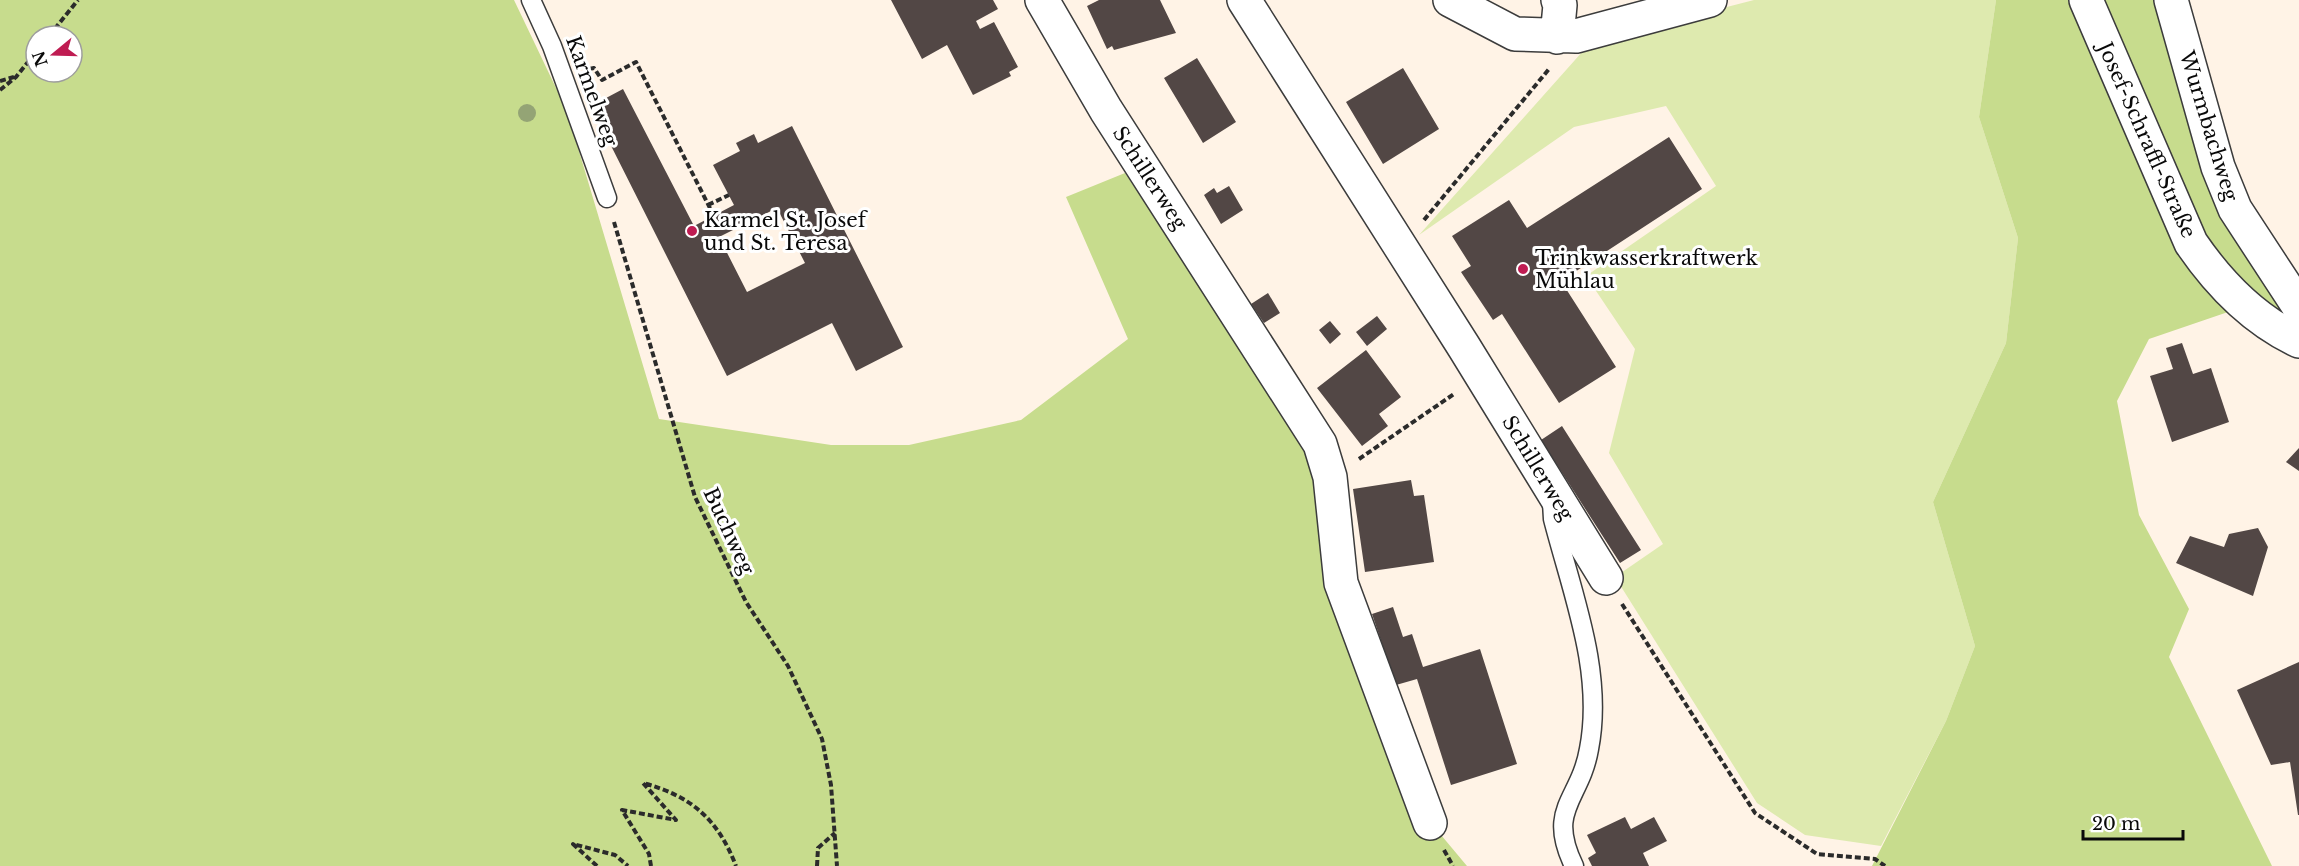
<svg xmlns="http://www.w3.org/2000/svg" width="2299" height="866" font-family="'Libre Baskerville',serif">
<rect width="100%" height="100%" fill="#fff3e6"/>
<path fill="#deeaaf" d="M1754,0H1996L1979,117L2018,238L2006,343L1933,502L1975,646L1946,721L1881,846L1805,835L1757,803L1615,577L1663,544L1609,453L1635,349L1586,276L1716,186L1666,106L1574,127L1419,235L1591,42Z"/>
<path fill="#c7dc8d" fill-rule="evenodd" d="M0,0H514L567,111L659,419L831,445H909L1021,420L1128,339L1066,197L1125,173L1322,467L1436,829L1467,866H0ZM36,36H72V72H36Z
M1996,0H2169L2293,320L2228,312L2149,339L2117,401L2139,515L2189,609L2169,657L2272,866H1872L1946,721L1975,646L1933,502L2006,343L2018,238L1979,117Z"/>
<path fill="#524745" fill-rule="evenodd" d="M891,0H993L998,9L976,21L980,29L994,22L1018,67L1009,72L1011,76L973,95L947,45L922,59Z
M1099,0H1160L1176,33L1114,50L1112,46L1107,49L1087,6Z
M1197,58L1236,122L1203,143L1164,78Z
M1403,68L1439,129L1383,164L1346,102Z
M623,89L694,226L734,205L713,165L740,151L736,143L754,134L758,143L792,126L903,347L856,371L832,323L727,376L591,106ZM777,208L805,263L747,292L719,237Z
M1669,137L1702,189L1561,281L1616,367L1559,403L1502,314L1493,320L1461,272L1471,266L1452,236L1509,200L1527,228Z
M1229,186L1243,210L1221,224L1204,195L1214,188L1217,193Z
M1268,293L1280,313L1264,323L1251,304Z
M1377,316L1387,329L1367,346L1356,332Z
M1330,321L1341,334L1330,344L1319,330Z
M2182,343L2193,374L2211,368L2229,422L2172,442L2150,376L2173,369L2166,348Z
M1366,350L1401,397L1379,414L1388,426L1362,446L1317,388Z
M1562,426L1641,550L1620,563L1541,440Z
M2299,448V471L2286,462Z
M1411,480L1414,496L1424,495L1434,562L1365,572L1353,489Z
M2258,528L2268,547L2253,596L2176,563L2190,536L2224,547L2229,534Z
M1393,607L1403,637L1412,634L1423,667L1480,649L1517,764L1451,785L1417,679L1396,685L1372,614Z
M2299,662V815H2298L2290,762L2271,765L2237,690Z
M1625,817L1631,829L1654,817L1667,841L1643,853L1649,866H1592L1588,858L1596,853L1587,835Z"/>
<g fill="none" stroke-linecap="round" stroke-linejoin="round">
<g stroke="#3c3c3c" stroke-width="21">
<path id="service" d="M531,0L552,46L607,198
M1552,502L1553,519C1572,593 1604,672 1589,749C1580,801 1546,808 1574,866"/>
</g>
<g stroke="#3c3c3c" stroke-width="36">
<path id="minor" d="M1042,0L1106,110L1320,444L1330,477L1341,583L1430,823
M1244,0L1464,347L1606,578
M1450,0L1515,34L1576,36L1710,0
M2086,0L2191,243C2219,284 2254,320 2299,341
M2171,0L2218,167L2235,209L2299,307
M1557,37L1560,5L1558,0"/>
</g>
<path stroke="#2b2b2b" stroke-width="4" stroke-dasharray="6 3" stroke-linecap="butt" d="M49,36L78,0
M589,69L594,68L602,80L636,62L714,216
M0,81L14,77
M0,90L16,77L36,52
M708,205L729,195
M1424,220L1549,69
M614,222L695,497L746,602L788,666L822,739L831,785L837,866
M1359,459L1454,394
M1622,604L1755,813L1817,854L1875,859L1885,866
M1444,850L1453,866
M597,866L573,844L615,855L628,866
M651,866L649,854L622,810L676,820L643,783C691,796 718,819 736,866
M817,866L818,848L835,833"/>
<use href="#service" stroke="#fff" stroke-width="18"/>
<use href="#minor" stroke="#fff" stroke-width="33"/>
</g>
<circle fill="#94a475" cx="527" cy="113" r="9"/>
<g fill="#bf1c52" stroke="#fff" stroke-width="2">
<circle cx="692" cy="231" r="6"/>
<circle cx="1523" cy="269" r="6"/>
</g>
<g text-anchor="middle" stroke-width="6" stroke-linejoin="round" paint-order="stroke">
<g font-size="20" fill="#090909" stroke="#fff">
<text transform="translate(592 91) rotate(70)" y="7">Karmelweg</text>
<text transform="translate(2209 126) rotate(73)" y="7">Wurmbachweg</text>
<text transform="translate(2147 140) rotate(66)" y="7">Josef-Schraffl-Straße</text>
<text transform="translate(1150 178) rotate(57)" y="7">Schillerweg</text>
<text transform="translate(1538 468) rotate(59)" y="7">Schillerweg</text>
<text transform="translate(729 531) rotate(65)" y="7">Buchweg</text>
</g>
<g font-size="20" fill="#090909" stroke="#fff" text-anchor="start">
<text x="704" y="227">Karmel St. Josef<tspan x="704" dy="23">und St. Teresa</tspan></text>
<text x="1535" y="265">Trinkwasserkraftwerk<tspan x="1535" dy="23">Mühlau</tspan></text>
</g>
</g>
<g transform="translate(54 54) rotate(251)"><circle r="28" fill="#ffffff" stroke="#9d9d9d" stroke-width="1.5"/>
<path d="M0-4.5L10 22L0 15L-10 22Z" fill="#bf1c52"/>
<text y="-9" font-size="16" font-weight="bold" text-anchor="middle" fill="#090909">N</text>
</g>
<path d="M2083 830v9h100v-9" fill="none" stroke="#090909" stroke-width="3"/>
<text x="2092" y="830" font-size="18" fill="#090909" stroke="#ffffff" stroke-width="4.5" paint-order="stroke">20 m</text>
</svg>
